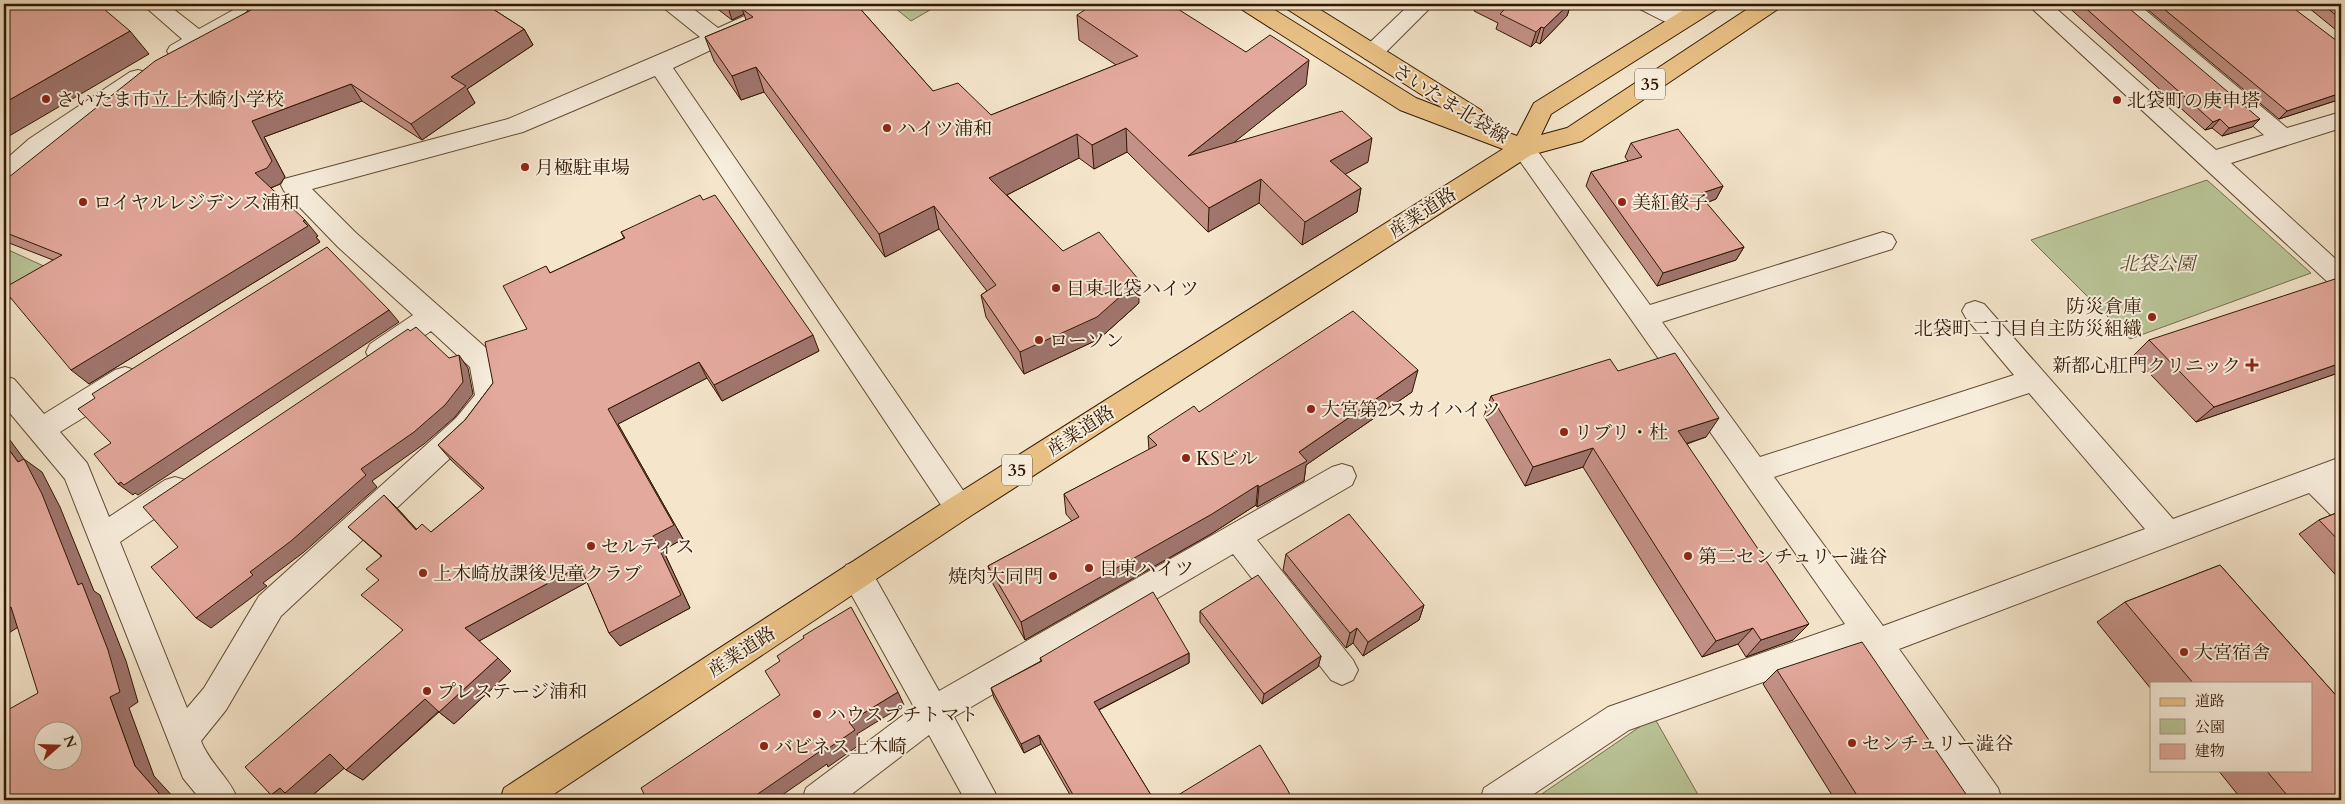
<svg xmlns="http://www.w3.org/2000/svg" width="2345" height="804" font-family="Cardo,'Noto Serif JP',serif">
<rect width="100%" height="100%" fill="#f4e5cb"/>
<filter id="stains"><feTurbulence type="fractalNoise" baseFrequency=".004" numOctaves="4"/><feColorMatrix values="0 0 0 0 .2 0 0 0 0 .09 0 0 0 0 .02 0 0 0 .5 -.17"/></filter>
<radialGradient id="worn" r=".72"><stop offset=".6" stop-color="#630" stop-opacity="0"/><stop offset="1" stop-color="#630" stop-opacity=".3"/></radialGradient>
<path fill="#bac598" stroke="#766e4c" d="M890,4H931L935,7L911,21Z
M2207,180L2311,273L2130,339L2031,240Z
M4,248L57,272L4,302Z
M1654,717L1701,800H1533Z"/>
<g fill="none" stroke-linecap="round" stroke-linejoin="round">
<g stroke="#624b33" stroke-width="2">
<path id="minor" d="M142,4H167L199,29L244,4H271L268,9L186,56L178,59L170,56L167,51L170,46L182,39Z
M662,4H687L718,28L771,4H800L797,9L673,68L969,499L974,508L969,517L959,521L949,517L655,76L523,132L312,189L356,233L493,354L496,362L503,398L476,434L281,616L226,710L201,741C210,764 230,778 238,800H201L183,778L65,479L4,406V376L14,379L44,414L115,370L125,367L135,370L139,378L135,386L60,432L87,463L109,517L165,480L175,477L185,480L189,489L185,498L120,542L187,708L204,688L259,596L456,418L475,395L470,367L431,331C414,342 391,367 370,360L366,352L370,344L413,315L338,247L284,191L281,185L284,179L508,119L700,37L665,9Z
M1410,4H1434L1380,58L1372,61L1364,58L1361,53L1364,48Z
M1637,4C1655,3 1683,3 1694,20L1691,25C1674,30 1655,16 1640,9Z
M2027,4H2051L2216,150L2264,135L2116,9L2113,4H2138L2287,128L2341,112V128L2231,163L2341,264V289L2332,286Z
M138,70L146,72L149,78L146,84L45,151L13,181L4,184V161L29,139L130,72Z
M1523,139L1531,142L1650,305L1883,232L1892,235L1896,242L1892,249L1662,322L1760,457L2014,375L1966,318L1962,311L1966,304L1975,301L1984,304L2173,519L2341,457V481L2337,483L2341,487V519L2331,515L2309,493L1899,649L1998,788L2002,800H1966L1861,647L1629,730L1525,800H1480L1484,788L1608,707L1845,624L1515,154L1511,148L1515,142ZM2029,393L2145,529L1883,626L1774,477Z
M1342,464L1352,467L1356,476L1352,485L1257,540L1353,660L1358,670L1353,680L1342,685L1331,680L1233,554L954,717L999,800H965L929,735L844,800H802L806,788L914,707L846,585L842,575L846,565L857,561L868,565L939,691L1332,467Z"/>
</g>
<g stroke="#321800" stroke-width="2">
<path id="major" d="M1238,4H1265L1416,98L1444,109L1287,9L1284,4H1311L1481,110L1485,116L1480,122L1517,136L1534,103L1693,4H1720L1717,9L1551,114L1541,135L1567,128L1755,4H1781L1778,9L1582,141L1531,155L969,517L545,800H500L504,788L949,499L1503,149L1400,110L1241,9Z"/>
</g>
<use href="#minor" fill="#f8eedd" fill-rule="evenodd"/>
<use href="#major" fill="#eac286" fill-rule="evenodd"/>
</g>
<path fill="#c49187" stroke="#321800" d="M243,4H485L524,29L533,45L467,89L475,103L422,140L362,101L264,137L285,177L280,184L271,188L318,236L316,237L320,242L89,384L53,260L4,241V181L248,11Z
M711,4H856L933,91L991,115L1116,65L1079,40L1077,15L1246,52L1306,85L1234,142L1368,162L1345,174L1361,188L1357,212L1302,245L1259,203L1208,232L1127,152L1094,169L1079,158L1007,195L1063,251L1139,303L1099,339L1024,374L986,317L981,295L987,291L939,229L885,257L764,92L741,100L714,61L705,37L746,20L744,14L732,20Z
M1476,4H1571L1567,16L1540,44L1536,42L1531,47L1496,29L1498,23L1474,11Z
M2065,4H2124L2252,127L2222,136L2212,128L2205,130Z
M2141,4H2288L2341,99L2279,119Z
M2304,4H2341V34Z
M1631,143L1723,186L1716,199L1706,203L1744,247L1736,260L1657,286L1586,186L1591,172L1628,161L1625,157Z
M703,200L819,351L722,401L707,378L618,424L683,539L663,550L690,608L620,646L609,633L587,582L479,641L511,671L454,724L439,712L363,780L344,768L307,800H281L403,631L379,580L381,556L348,527L398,509L416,529L431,532L483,490L451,460L438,445L465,420L493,383L527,329L546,266L550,273L624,238L621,232Z
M2149,340L2341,372L2196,422L2133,356Z
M1618,371L1706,437L1687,444L1793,640L1746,657L1738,644L1702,657L1583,467L1525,486L1484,416L1491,396Z
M1412,392L1306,465L1304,481L1257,507L1256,505L1211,534L1025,640L993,584L988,566L1072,521L1066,514L1064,494L1149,450L1148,436L1199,412Z
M2341,511V581L2299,534L2319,520Z
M1286,554L1424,605L1419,620L1363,656L1353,643L1346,648L1283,570Z
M2220,565L2341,701V800H2242L2218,770H2311V683H2151V689L2097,622L2125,602Z
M1200,611L1321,656L1318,667L1262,704L1200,622Z
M1189,653V663L1099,710L1154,800H1073L1041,744L1024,753L994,698L991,688L1041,661L1040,658Z
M1777,670L1970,800H1835L1763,684Z"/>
<path fill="#a0766e" stroke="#321800" d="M727,4H767L742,9L744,14L732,20Z
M1569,4H1571L1567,16L1540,44L1544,28Z
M1541,27L1536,42L1531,47L1536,32Z
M524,29L533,45L467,89L475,103L422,140L411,124L451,77Z
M130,31L149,54L4,139V103Z
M1309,60L1306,85L1187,180L1188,156Z
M756,67L764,92L741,100L732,76Z
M351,84L362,101L264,137L285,177L280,184L268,189L255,173L252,121Z
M2341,93V99L2279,119L2287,111Z
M2220,119L2212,128L2205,130L2213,122Z
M2260,119L2252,127L2222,136L2229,128Z
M1126,128L1127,152L1094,169L1092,145Z
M1077,134L1079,158L993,202L989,178Z
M1372,138L1368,162L1327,184L1330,161Z
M1261,179L1259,203L1208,232L1209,208Z
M1723,186L1716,199L1693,208L1699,194Z
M1361,188L1357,212L1302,245L1305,222Z
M934,206L939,229L885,257L879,234Z
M305,220L318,236L316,237L320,242L89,384L71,370Z
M1744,247L1736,260L1657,286L1663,273Z
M1139,280V303L1099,339L1024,374L1020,352Z
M389,310L399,322L138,495L135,493L133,495L118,484Z
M813,335L819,351L722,401L714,385Z
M459,355L468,368L473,394L455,417L424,444L372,481L377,487L304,552L263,583L267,586L211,628L196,618L250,572L361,469Z
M699,362L707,378L618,424L683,539L663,550L690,608L620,646L609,633L653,536L608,409Z
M2341,363V372L2196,422L2214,407Z
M1418,370L1412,392L1306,465L1304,481L1257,507L1259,487L1299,452Z
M1719,418L1706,437L1666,450L1678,431Z
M4,432L24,459L42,472L60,507L94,591L100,595L126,661L138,702L129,708L154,776L176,800H165L135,766L110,697L78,585L18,462L4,443Z
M1593,448L1583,467L1525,486L1533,467Z
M1258,485L1256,505L1211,534L1025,640L1021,622Z
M384,495L398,509L430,544L416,530Z
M580,566L591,580L479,641L465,628Z
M1424,605L1419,620L1363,656L1368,642Z
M11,607L31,619L4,636V612Z
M1809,624L1793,640L1746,657L1761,640Z
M1357,628L1353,643L1346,648L1350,633Z
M1753,628L1738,644L1702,657L1716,641Z
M1189,653V663L1096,711L1094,702Z
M1321,656L1318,667L1262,704L1264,694Z
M498,658L511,671L454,724L439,712Z
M898,692L904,705L857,734L862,743L828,767L827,764L775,800H749L849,722Z
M425,699L440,710L363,780L346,770Z
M1039,735L1041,744L1024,753L1021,744Z
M330,754L348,765L307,800H281L271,795L280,788Z"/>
<path fill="#e4a99d" stroke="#321800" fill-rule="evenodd" d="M4,4H98L130,31L4,103Z
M244,4H485L524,29L451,77L466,86L411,124L351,84L252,121L272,161L267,168L255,173L305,220L303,221L308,226L71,370L4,290V288L62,255L4,232V181L155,61L251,10Z
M753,4H856L933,91L958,83L991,115L1138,56L1077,15L1094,4H1170L1246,52L1270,35L1309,60L1188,156L1342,111L1372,138L1330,161L1361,188L1305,222L1261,179L1209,208L1126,128L1092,145L1077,134L989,178L1063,251L1099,232L1139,280L1097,317L1020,352L981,295L996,285L934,206L879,234L756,67L732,76L705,37L753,17L742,9Z
M1493,4H1569L1544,28L1541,27L1536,32L1500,14L1505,9Z
M2081,4H2124L2260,119L2229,128L2220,119L2213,122Z
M2158,4H2288L2341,44V93L2287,111Z
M2322,4H2341V19Z
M1678,129L1723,186L1699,194L1744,247L1663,273L1591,172L1642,157L1631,143Z
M700,195L703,200L715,195L813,335L714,385L699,362L608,409L674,525L653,536L681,595L609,633L580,566L465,628L498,658L439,712L425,699L346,770L330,754L285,793L280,788L271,795L245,767L403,630L361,595L379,580L366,569L382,556L348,527L384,495L416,530L422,524L431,532L484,488L438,445L465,420L493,383L485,342L527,329L503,286L546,266L550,273L625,238L621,232Z
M327,247L389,310L124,485L121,482L118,484L94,454L111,443L78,409L95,398L92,394Z
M2341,277V363L2214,407L2149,340Z
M1353,311L1418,370L1299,452L1307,461L1259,487L1258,485L1212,514L1021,622L988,566L1079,517L1064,494L1157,445L1148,436L1194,406L1199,412Z
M416,327L449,358L459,355L463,382L445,405L414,432L361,469L366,475L291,541L250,572L253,575L196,618L151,567L178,547L143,507L408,329L410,331Z
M1675,353L1719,418L1678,431L1809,624L1761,640L1753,628L1716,641L1593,448L1533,467L1491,396L1610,359L1618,371Z
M4,443L18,462L24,459L42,494L78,585L82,583L108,650L120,692L110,697L135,766L165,800H4V712L38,693L11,607L4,612ZM42,732H72V762H42Z
M2341,511V543L2319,520Z
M1349,514L1424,605L1368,642L1357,628L1350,633L1286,554Z
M2220,565L2341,701V800H2291L2266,770H2311V683H2193L2125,602Z
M1258,575L1321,656L1264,694L1200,611Z
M1153,592L1189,653L1094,702L1154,800H1076L1039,735L1021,744L991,688L1042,661L1040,658Z
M851,607L898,692L849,722L855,730L820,754L819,752L749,800H647L641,788L780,695L765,671L780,661L777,656L804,638L803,636Z
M1862,642L1970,800H1860L1777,670Z
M1260,745L1286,787L1293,800H1170Z"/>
<g fill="#8f2418" stroke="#f8eedd" stroke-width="2">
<circle cx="46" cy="99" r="5"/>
<circle cx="2117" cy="100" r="5"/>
<circle cx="887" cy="128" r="5"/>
<circle cx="525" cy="167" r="5"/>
<circle cx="83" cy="202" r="5"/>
<circle cx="1622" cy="202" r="5"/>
<circle cx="1056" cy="288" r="5"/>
<circle cx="2152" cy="317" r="5"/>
<circle cx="1039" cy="340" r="5"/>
<path d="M2249.5 357.5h5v5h5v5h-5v5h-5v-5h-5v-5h5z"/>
<circle cx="1311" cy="409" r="5"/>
<circle cx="1564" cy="432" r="5"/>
<circle cx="1186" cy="458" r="5"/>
<circle cx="591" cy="546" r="5"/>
<circle cx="1688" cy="556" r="5"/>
<circle cx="1089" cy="568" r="5"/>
<circle cx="423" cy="573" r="5"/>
<circle cx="1053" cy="576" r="5"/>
<circle cx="2184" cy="652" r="5"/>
<circle cx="427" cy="691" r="5"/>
<circle cx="817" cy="714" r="5"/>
<circle cx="1852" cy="743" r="5"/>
<circle cx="764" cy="746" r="5"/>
</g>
<g text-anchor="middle" stroke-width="4" stroke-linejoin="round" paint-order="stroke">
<g fill="#f8eedd" stroke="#6d5842" stroke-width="1">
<rect x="1635" y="68.5" width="30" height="31" rx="4"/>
<rect x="1002" y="454.5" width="30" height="31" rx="4"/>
</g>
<g font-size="18" font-weight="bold" fill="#321800">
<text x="1650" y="90">35</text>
<text x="1017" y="476">35</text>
</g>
<g font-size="19" fill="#321800" stroke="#f8eedd" text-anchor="start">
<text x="56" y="106">さいたま市立上木崎小学校</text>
<text x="2127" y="107">北袋町の庚申塔</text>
<text x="897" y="135">ハイツ浦和</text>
<text x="535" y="174">月極駐車場</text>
<text x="93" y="209">ロイヤルレジデンス浦和</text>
<text x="1632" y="209">美紅餃子</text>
<text x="1066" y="295">日東北袋ハイツ</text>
<text x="2142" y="313" text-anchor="end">防災倉庫<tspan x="2142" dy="22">北袋町二丁目自主防災組織</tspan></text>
<text x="1049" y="347">ローソン</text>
<text x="2241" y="372" text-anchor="end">新都心肛門クリニック</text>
<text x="1321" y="416">大宮第2スカイハイツ</text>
<text x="1574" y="439">リブリ・杜</text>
<text x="1196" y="465">KSビル</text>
<text x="601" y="553">セルティス</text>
<text x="1698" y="563">第二センチュリー澁谷</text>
<text x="1099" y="575">日東ハイツ</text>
<text x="433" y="580">上木崎放課後児童クラブ</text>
<text x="1043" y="583" text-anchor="end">焼肉大同門</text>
<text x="2194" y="659">大宮宿舎</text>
<text x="437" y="698">プレステージ浦和</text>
<text x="827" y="721">ハウスプチトマト</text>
<text x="1862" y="750">センチュリー澁谷</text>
<text x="774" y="753">バビネス上木崎</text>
</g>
<g font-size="19" fill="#321800" stroke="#f8eedd">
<text transform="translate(1451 103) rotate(32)" y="7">さいたま北袋線</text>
<text transform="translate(1422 212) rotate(-33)" y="7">産業道路</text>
<text transform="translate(1080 430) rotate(-33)" y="7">産業道路</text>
<text transform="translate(741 651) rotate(-33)" y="7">産業道路</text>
</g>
<g font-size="19" font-style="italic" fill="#5b4c2e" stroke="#f8eedd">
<text x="2157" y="270">北袋公園</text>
</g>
</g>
<rect width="2345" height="804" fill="none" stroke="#f4e5cb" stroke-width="20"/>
<rect x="5" y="5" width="2335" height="794" fill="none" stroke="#321800" stroke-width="2.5"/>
<rect x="10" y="10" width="2325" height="784" fill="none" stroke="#321800"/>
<rect x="2150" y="682" width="162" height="90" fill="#f8eedd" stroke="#a99885"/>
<rect x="2160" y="698" width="25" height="8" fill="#eac286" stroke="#a99885"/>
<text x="2195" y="706" font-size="15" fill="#321800">道路</text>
<rect x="2160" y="719" width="25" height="15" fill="#bac598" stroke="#a99885"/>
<text x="2195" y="732" font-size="15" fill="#321800">公園</text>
<rect x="2160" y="744" width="25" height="15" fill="#e4a99d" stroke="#a99885"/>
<text x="2195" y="756" font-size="15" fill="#321800">建物</text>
<g transform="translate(58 746) rotate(70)"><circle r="24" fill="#f8eedd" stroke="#a99885"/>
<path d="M0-4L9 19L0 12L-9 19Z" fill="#8f2418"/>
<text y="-8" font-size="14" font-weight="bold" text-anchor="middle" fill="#321800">N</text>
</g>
<rect width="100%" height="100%" filter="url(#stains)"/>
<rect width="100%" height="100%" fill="url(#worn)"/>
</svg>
